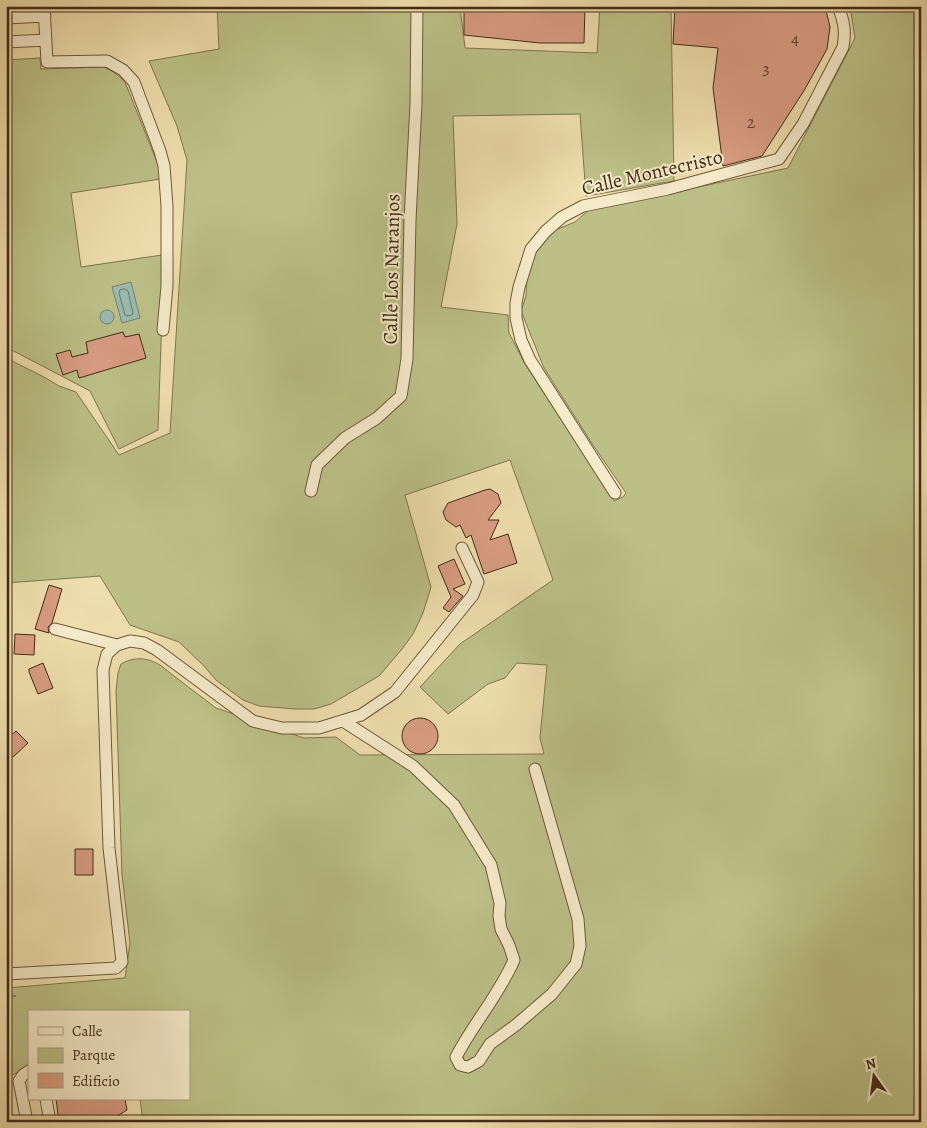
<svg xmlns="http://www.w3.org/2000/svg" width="927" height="1128" font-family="Alegreya,serif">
<rect width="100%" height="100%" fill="#efdead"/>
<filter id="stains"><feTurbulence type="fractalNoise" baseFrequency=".004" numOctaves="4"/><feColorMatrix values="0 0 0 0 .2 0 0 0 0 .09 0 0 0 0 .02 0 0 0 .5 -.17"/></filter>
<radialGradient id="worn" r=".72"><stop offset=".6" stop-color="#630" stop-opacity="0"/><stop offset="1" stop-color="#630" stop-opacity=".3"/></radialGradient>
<path fill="#bcc087" stroke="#7f764e" d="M217,6H460L465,48L597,53L600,6H671L674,181L586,196L580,114L453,116L457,224L441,307L508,315L509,333L525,364L614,501L623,497L626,493L591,442L544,368L521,311L526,296L527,277L536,251L541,243L555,230L575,222L589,210L788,168L855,38L851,13L847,6H921V1122H143L140,1099H189V1012H29V1067L6,1078V997L16,996L6,994V988L125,978L130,943L122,875L116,691L118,673L121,664C139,654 155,659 170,673L216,708L304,738L336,737L360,755L544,754L540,738L547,665L517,663L505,678L488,684L448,714L420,687L460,644L553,580L510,460L405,495L431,587L423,613L413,634L402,649L379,676L331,704L314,709H295L259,706L243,700L216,680L204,666L179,642L130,625L100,576L6,583V358L44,377L59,386L76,392L119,455L170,433L187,160L177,126L149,61L219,49Z
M40,58L41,69L103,67C112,70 118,75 125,82L159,167L160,179L71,193L81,267L162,255L163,285L158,430L119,449L90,391L6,347V60Z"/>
<path fill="#9abbb0" stroke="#778172" d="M131,282L140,318L122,323L112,287Z
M100 317a7 7 0 1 1 14 0a7 7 0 1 1-14 0Z"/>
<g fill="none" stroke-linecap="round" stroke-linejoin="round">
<path stroke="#6e7363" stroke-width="1" d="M125,289L128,291L133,313L132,315L127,316L125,315L119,293L120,290Z"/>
</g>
<path fill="#d99d83" stroke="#422b16" d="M464,6H585L584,43H540L464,35Z
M675,6H825L830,27L827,49L805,89L762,156L723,166L713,88L718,48L673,44Z
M123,332L125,337L139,334L146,358L79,378L77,370L63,375L56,354L70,350L72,357L88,353L86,342Z
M490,489L498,494L501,503L488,520H499L490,540L508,534L517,563L484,574L471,535L466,538L460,525L456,527L446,520L443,512L448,503L485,490Z
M454,559L465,584L453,589L463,596L449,612L443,608L451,597L438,566Z
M49,585L62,589L52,623L48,627L49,633L35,629Z
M15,634L35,635L34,655L14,654Z
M43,663L53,688L38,694L29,672V669Z
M402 736a18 18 0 1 1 36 0a18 18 0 1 1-36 0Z
M16,731L28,743L12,758L6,752V740Z
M75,849H93V875H75Z
M56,1099H125L127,1110L108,1122H59Z"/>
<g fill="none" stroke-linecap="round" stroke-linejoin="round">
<g stroke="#6d583c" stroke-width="13">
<path id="minor" d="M44,6L47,62L107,61L123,70L134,82L160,151L164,166L167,206V286L163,330
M6,18L45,16
M6,42L46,40
M311,491L317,465L345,438L377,418L401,396L407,359L410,220L416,104L417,6
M615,493L530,360L521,340L516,318V303L519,287L531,249L546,231L562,217L583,206L668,189L779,159L803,124L843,47C846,31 844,22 838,6
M55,629L117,645
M343,721L413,766L454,805L491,865L500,903L499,916L501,929L509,945L514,960C499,995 473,1024 456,1057L460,1065L468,1067L479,1061L490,1044L516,1025L552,994L576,964L580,946L578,919L535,769
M6,974L116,968L122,962L109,848L103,670L107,654L117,645L130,641L144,643L157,650L253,721L282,728H319L361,715L395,692L473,595L478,582L462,548
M46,1099L50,1122
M27,1122L19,1081L23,1075L29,1071"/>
</g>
<use href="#minor" stroke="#f5eaca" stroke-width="11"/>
</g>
<g text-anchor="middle" stroke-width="4" stroke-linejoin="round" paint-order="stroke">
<g font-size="18" fill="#684831">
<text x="795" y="44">4</text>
<text x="766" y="74">3</text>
<text x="751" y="128">2</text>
</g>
<g font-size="20" fill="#422b16" stroke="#f5eaca">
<text transform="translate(652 172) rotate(-13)" y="7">Calle Montecristo</text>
<text transform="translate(391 269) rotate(-89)" y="7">Calle Los Naranjos</text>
</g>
</g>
<rect width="927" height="1128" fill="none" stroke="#efdead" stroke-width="25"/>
<rect x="8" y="8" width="912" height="1113" fill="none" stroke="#422b16" stroke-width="2.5"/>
<rect x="12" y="12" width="902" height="1103" fill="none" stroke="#422b16"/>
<rect x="28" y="1010" width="162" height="90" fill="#f5eaca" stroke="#ad9e82"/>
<rect x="38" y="1027" width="25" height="8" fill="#f5eaca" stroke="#ad9e82"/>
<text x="72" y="1036" font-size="15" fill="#422b16">Calle</text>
<rect x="38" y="1048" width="25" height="15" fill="#bcc087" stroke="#ad9e82"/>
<text x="72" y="1060" font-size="15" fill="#422b16">Parque</text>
<rect x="38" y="1073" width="25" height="15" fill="#d99d83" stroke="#ad9e82"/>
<text x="72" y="1086" font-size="15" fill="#422b16">Edificio</text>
<g transform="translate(874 1076) rotate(346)" stroke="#f5eaca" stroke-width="4" paint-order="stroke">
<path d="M0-4L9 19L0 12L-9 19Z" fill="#422b16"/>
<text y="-8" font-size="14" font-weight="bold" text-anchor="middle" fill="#422b16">N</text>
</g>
<rect width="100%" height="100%" filter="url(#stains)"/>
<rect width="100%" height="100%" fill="url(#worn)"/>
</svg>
